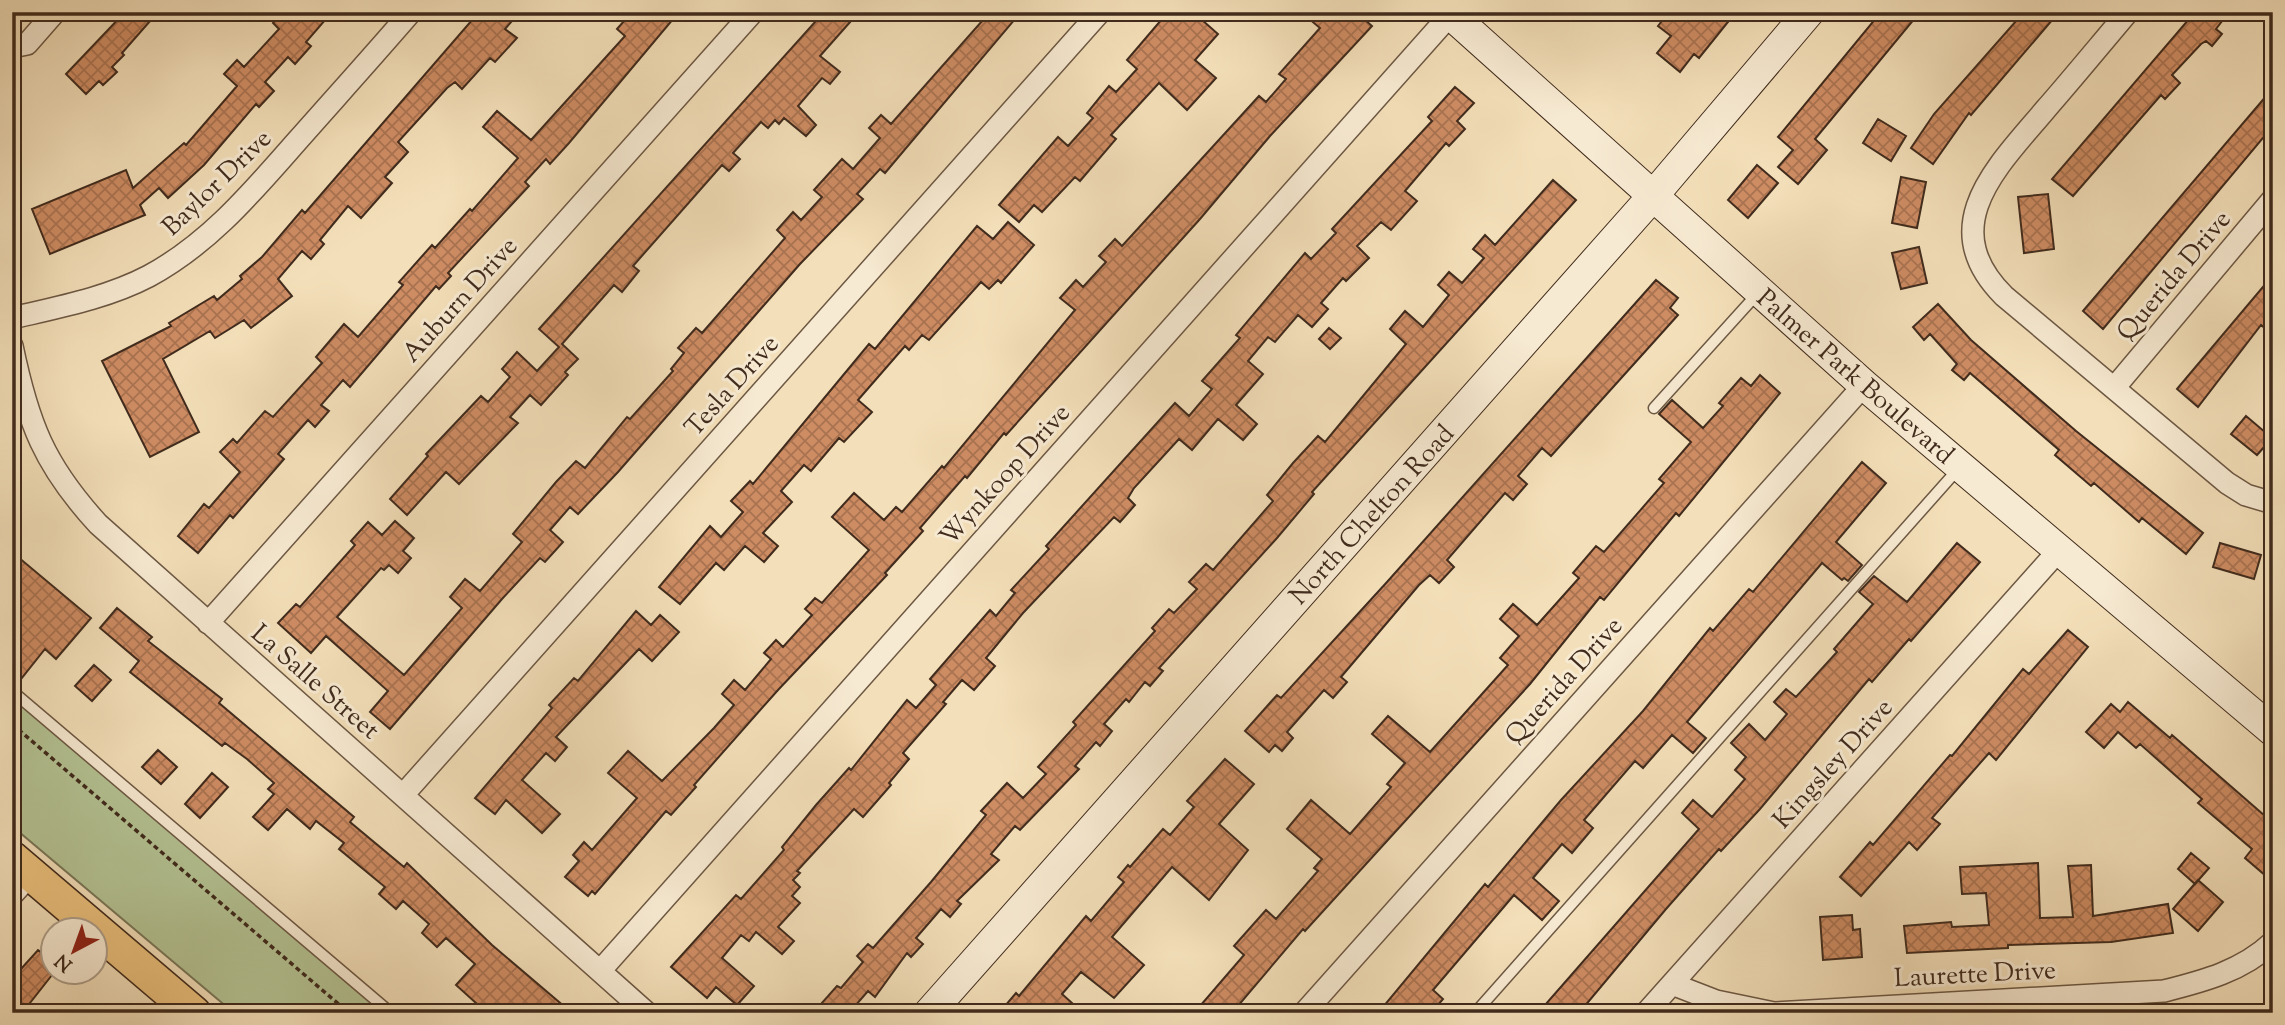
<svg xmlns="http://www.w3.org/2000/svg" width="2285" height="1025" font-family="'Sorts Mill Goudy',serif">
<defs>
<pattern id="building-cross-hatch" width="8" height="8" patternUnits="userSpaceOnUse" patternTransform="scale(1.75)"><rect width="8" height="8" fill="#ce8c63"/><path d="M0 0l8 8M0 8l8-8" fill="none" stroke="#a97351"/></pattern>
</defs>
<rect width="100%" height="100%" fill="#f3dfb9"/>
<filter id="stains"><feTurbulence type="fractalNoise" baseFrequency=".00286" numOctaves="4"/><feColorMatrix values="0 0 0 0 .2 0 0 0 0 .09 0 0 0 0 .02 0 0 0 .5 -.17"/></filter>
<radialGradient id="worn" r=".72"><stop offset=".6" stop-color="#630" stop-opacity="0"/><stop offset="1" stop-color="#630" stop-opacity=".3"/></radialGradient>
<path fill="#b4c394" stroke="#7a7758" stroke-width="2" d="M12,694L385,1013H234L12,826Z"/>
<path fill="url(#building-cross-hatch)" stroke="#402b1d" stroke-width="2" d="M125,12H158L122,53L124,55L112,67L117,72L103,85L99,81L86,94L66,74Z
M282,12H332L306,42L311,46L295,64L288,57L265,82L274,91L259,107L256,104L204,165L168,198L159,188L140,205L145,215L50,254L32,209L126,170L133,188L184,143L186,145L237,86L224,74L237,60L244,67L279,29L273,23Z
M479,12H520L505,29L517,38L495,62L490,58L462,89L455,82L447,88L398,142L408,152L385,177L392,183L361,218L348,206L320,240L324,244L311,259L302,251L278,279L292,296L251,328L244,320L215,338L210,331L163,359L199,432L150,457L102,361L171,326L169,323L214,296L217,300L242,279L240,276L262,257L302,210L305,213Z
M632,12H679L569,143L550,164L546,159L525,182L529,186L448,273L451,276L439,289L436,286L350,387L343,380L321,405L329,411L315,427L308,420L278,454L284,459L233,518L230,515L198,553L178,536L204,504L209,508L240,472L220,452L233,439L237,443L265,411L273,417L322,363L316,357L344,324L358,337L403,285L399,282L432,245L435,248L470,209L472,211L518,158L483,127L497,111L531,140L625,36L617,29Z
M824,12H859L820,56L840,72L830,84L822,78L798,106L816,125L806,136L784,118L779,124L775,120L768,128L761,122L733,153L740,159L729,171L722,165L633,266L639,271L622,292L614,285L562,344L578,359L565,372L568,375L541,405L530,395L510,417L518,423L459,484L446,472L407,515L390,499L428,456L426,454L481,396L488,402L510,377L502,369L517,352L537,371L559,347L539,329Z
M990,12H1021L885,173L880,169L857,194L863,199L800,264L618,472L578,514L570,507L550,530L563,542L545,562L540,558L502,599L390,729L370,712L388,691L326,636L311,653L278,623L296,604L300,607L355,545L351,541L368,522L382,535L395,521L414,538L403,551L411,558L398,573L389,565L384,570L381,568L337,617L404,675L462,608L450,597L465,579L480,591L522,542L513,534L556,482L576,461L585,468L627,417L630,419L673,371L671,369L684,353L678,348L696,328L702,333L785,238L777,230L793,212L801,220L822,197L814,190L842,159L853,169L880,138L869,128L881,115L891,124Z
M1168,12H1175L1183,20L1193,12L1218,34L1195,60L1216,78L1187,110L1159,83L1111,135L1116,139L1080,181L1075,177L1042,212L1034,205L1019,222L999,205L1058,137L1068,146L1093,118L1087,113L1109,86L1116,92L1137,69L1127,60Z
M1301,12H1356L1372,26L1270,136L1200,219L1006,435L1004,433L967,478L965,476L920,528L923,531L885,573L887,575L778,690L694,785L696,787L671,815L666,811L595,894L592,891L588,896L565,877L579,861L573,855L584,842L592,850L637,798L608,773L628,751L662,781L714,728L734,705L722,694L734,680L745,690L771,659L764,653L776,640L783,647L812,615L805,609L815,598L822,603L869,550L832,517L854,493L884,520L896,507L902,512L942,466L944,468L1075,310L1060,298L1076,280L1083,287L1106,262L1099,256L1115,239L1122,246L1259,96L1266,102L1286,79L1279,74L1320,28Z
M1669,12H1736L1699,58L1694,54L1680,72L1657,53L1671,36L1658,26Z
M1881,12H1920L1815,139L1827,150L1798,184L1778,167L1793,150L1778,137Z
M2024,12H2059L1971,115L1969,113L1933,164L1911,148L1934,114Z
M2195,12H2229L2216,29L2222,34L2212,46L2206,41L2201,44L2172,75L2180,83L2165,99L2161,95L2073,196L2052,179Z
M1455,87L1474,103L1457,121L1465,129L1449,146L1446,143L1405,191L1417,201L1391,230L1381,222L1357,246L1369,258L1346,281L1343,278L1321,303L1328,309L1312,327L1298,315L1275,342L1268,337L1248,361L1263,374L1236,405L1257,424L1243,440L1218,419L1192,450L1179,439L1134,488L1128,498L1135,505L1120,522L1114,517L1023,613L986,658L995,666L974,690L962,680L943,702L946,704L903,753L909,759L889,783L891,785L863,817L854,809L797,871L800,873L793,880L800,887L792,896L800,903L778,927L794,941L782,954L756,932L749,941L741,935L722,958L754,986L737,1005L716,987L707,998L671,967L736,895L741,899L784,850L782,847L816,805L849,768L851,770L907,700L916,708L936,685L930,679L990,610L996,616L1015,593L1011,590L1049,549L1046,546L1175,403L1189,416L1212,389L1202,381L1240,338L1236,335L1305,253L1311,259L1336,233L1332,229L1432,121L1428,117Z
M2273,88V126L2103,329L2083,311Z
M1878,119L1906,136L1891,161L1863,143Z
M1757,165L1778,183L1748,218L1728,200Z
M1901,177L1926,182L1917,228L1892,223Z
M1553,180L1576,200L1312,492L1314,494L1277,538L1159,668L1163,671L1150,686L1145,682L1129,702L1126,699L1104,724L1112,731L1100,746L1096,742L1075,766L1079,769L1020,830L1015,826L991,854L999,860L957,901L961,904L950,917L941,909L916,938L923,944L911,957L907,953L875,997L868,991L849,1013H813L837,986L841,988L863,962L857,956L868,944L873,948L931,882L986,815L981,811L1007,783L1023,798L1046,774L1038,767L1076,725L1073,722L1155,631L1152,628L1169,609L1174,613L1197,589L1189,582L1206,564L1213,570L1273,501L1267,495L1293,463L1318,436L1325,442L1406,344L1390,329L1405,311L1423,327L1449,295L1438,285L1449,272L1462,283L1484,258L1473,249L1485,235L1495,245Z
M2048,194L2054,249L2024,253L2018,197Z
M1008,222L1034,245L1001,283L998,280L989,289L981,282L929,340L922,335L909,350L905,346L858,400L872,412L844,442L839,438L811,471L804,465L781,491L792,502L763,533L778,546L764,562L745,546L724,570L716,563L680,604L659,587L710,526L721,537L743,512L731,501L750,481L753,484L869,344L875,349L977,226L993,239Z
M1919,247L1927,283L1901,289L1892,253Z
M2273,275V335L2261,325L2198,407L2177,389Z
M1656,280L1678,298L1670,308L1678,315L1551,456L1542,448L1518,476L1527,484L1513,500L1505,493L1447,560L1454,567L1439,583L1430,575L1419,585L1341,677L1347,682L1333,698L1324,690L1287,732L1293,738L1282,751L1275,745L1269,752L1245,731L1277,695L1281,698L1387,582Z
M1938,304L1971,340L2076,431L2203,533L2186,554L2142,518L2139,522L2094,483L2091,486L2055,455L2059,450L1970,373L1964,380L1952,370L1957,364L1930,334L1924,340L1913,327Z
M1329,328L1341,338L1330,349L1319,339Z
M1760,375L1780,393L1679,516L1676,513L1604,600L1600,597L1530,684L1305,931L1303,929L1232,1013H1194L1244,955L1234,946L1266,910L1276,919L1318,871L1314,868L1322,859L1287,829L1311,800L1350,834L1391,787L1387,784L1405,763L1372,734L1388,716L1430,752L1508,665L1500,658L1519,636L1500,619L1513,604L1537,625L1579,578L1573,573L1596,546L1604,552L1664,483L1659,479L1691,442L1659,414L1672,400L1703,428L1723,406L1719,403L1741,378L1751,386Z
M2246,416L2272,438L2257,455L2231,434Z
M1862,462L1886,483L1836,542L1862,565L1848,581L1844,578L1842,580L1822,563L1687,722L1706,738L1693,753L1672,735L1643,768L1635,761L1584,820L1593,828L1572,853L1562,844L1533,878L1559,901L1542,920L1514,895L1433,990L1443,999L1431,1013H1378L1485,884L1488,887L1561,800L1643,711L1710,628L1713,631L1749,589L1753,592Z
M1957,543L1980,562L1911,641L1909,639L1872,682L1869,679L1760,809L1721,851L1719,849L1666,909L1579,1013H1538L1699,829L1682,813L1693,800L1712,817L1745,779L1735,770L1746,757L1731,743L1749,724L1765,740L1787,714L1774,702L1786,689L1796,697L1837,652L1834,649L1873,604L1859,592L1874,576L1907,602Z
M2220,543L2261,555L2254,579L2213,567Z
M12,552L91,618L56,659L45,649L21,679L12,672Z
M117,608L152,637L148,641L222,699L219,703L354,817L350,822L404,867L407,863L492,945L572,1013H487L456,985L475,964L446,938L437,947L422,933L429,924L403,901L396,909L379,894L385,887L339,849L344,843L316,821L310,829L287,809L268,830L253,817L274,794L268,789L274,783L247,759L225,743L222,746L130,672L139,661L100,628Z
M636,611L651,625L660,615L679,632L652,661L639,649L556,737L567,747L555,761L546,753L522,780L560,814L542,833L506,800L495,814L475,798L552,708L549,705L574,678L578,681Z
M2068,630L2088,647L1996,760L1989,753L1932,818L1940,824L1917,850L1909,842L1861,896L1840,877L1870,842L1873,845L1950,755L1952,756L2023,669L2029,674Z
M94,665L111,680L92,701L75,686Z
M2128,702L2170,738L2172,735L2273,823V868L2266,876L2245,858L2252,849L2198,803L2202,799L2140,744L2136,748L2118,732L2104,748L2086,732L2111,704L2120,712Z
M158,750L177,767L161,784L142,767Z
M1225,759L1254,784L1219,824L1248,850L1209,900L1172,867L1112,937L1144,965L1114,998L1081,972L1062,994L1083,1013H999L1016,993L1019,996L1086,916L1091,921L1124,882L1118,877L1128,865L1130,867L1163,829L1170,835L1194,807L1187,801Z
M212,773L228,787L200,818L185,804Z
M2191,853L2209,868L2195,884L2178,869Z
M2038,863L2040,918L2073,917L2068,866L2091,865L2093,916L2168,904L2173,933L2111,942L2008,945V948L1907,953L1904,926L1951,922L1952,927L1989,925L1986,893L1962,894L1960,867Z
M2198,880L2223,902L2198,931L2173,909Z
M1852,915L1853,930L1860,929L1862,957L1823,960L1820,917Z
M38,950L52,961V975L22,1013H12V979Z"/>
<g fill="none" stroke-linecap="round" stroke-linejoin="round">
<g stroke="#6d5844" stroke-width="13">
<path id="lane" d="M1654,408L1758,293
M12,691L391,1013
M1475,1013L1959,468"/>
</g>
<g stroke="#6d5844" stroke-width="24">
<path id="street" d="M2128,12C2100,45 2073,78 2045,110C1997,167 1934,226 2004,296L2227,483L2246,495L2273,503
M12,47L27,44L55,12
M12,318C59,307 107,298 149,276C210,243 253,191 298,140C336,97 374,55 411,12
M12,346C28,423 44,465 98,524L647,1013
M2115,387L2273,199
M208,623L753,12
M403,795L1100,12
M12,895L31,874
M600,971L1450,15
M1672,984L1716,1001L1774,1013L2164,991C2204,981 2242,971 2273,942
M1304,1013L1864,385
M1646,1013L2059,550"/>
</g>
<g stroke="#402b1d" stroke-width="32">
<path id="secondary" d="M1448,12L1864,385L2273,731
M929,1013L1652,197L1809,12"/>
</g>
<g stroke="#402b1d" stroke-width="36">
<path id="primary" d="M12,858L194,1013"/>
</g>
<path stroke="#402b1d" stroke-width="3.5" stroke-dasharray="5 3.5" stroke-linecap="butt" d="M12,724L349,1013"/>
<use href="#lane" stroke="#f7ead2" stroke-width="10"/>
<use href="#street" stroke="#f7ead2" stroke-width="21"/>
<use href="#secondary" stroke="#f7ead2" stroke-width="30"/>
<use href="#primary" stroke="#eac07c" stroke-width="33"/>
</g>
<g text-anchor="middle" stroke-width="6" stroke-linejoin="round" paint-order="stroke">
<g font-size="26" fill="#402b1d" stroke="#f7ead2">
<text transform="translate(216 182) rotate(-44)" y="9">Baylor Drive</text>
<text transform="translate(2173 275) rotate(-50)" y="9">Querida Drive</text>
<text transform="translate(459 299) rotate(-48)" y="9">Auburn Drive</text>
<text transform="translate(1856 376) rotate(41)" y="9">Palmer Park Boulevard</text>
<text transform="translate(731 385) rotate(-48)" y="9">Tesla Drive</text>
<text transform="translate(1004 474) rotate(-48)" y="9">Wynkoop Drive</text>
<text transform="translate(1371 514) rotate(-48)" y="9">North Chelton Road</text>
<text transform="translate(1563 680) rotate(-48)" y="9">Querida Drive</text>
<text transform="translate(316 681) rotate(41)" y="9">La Salle Street</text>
<text transform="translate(1832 763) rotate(-48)" y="9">Kingsley Drive</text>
<text transform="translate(1975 973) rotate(-3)" y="9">Laurette Drive</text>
</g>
</g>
<rect width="2285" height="1025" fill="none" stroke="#f3dfb9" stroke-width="42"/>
<rect x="14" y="14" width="2257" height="997" fill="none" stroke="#402b1d" stroke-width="3.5"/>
<rect x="21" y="21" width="2243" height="983" fill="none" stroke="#402b1d" stroke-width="2"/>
<g transform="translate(74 951) rotate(221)"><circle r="33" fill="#f7ead2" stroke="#ae9e8a" stroke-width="2"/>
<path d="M0-5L12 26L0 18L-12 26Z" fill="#8f2418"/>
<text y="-10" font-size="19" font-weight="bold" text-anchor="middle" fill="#402b1d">N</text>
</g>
<rect width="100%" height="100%" filter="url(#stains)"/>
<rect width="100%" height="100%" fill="url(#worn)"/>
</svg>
